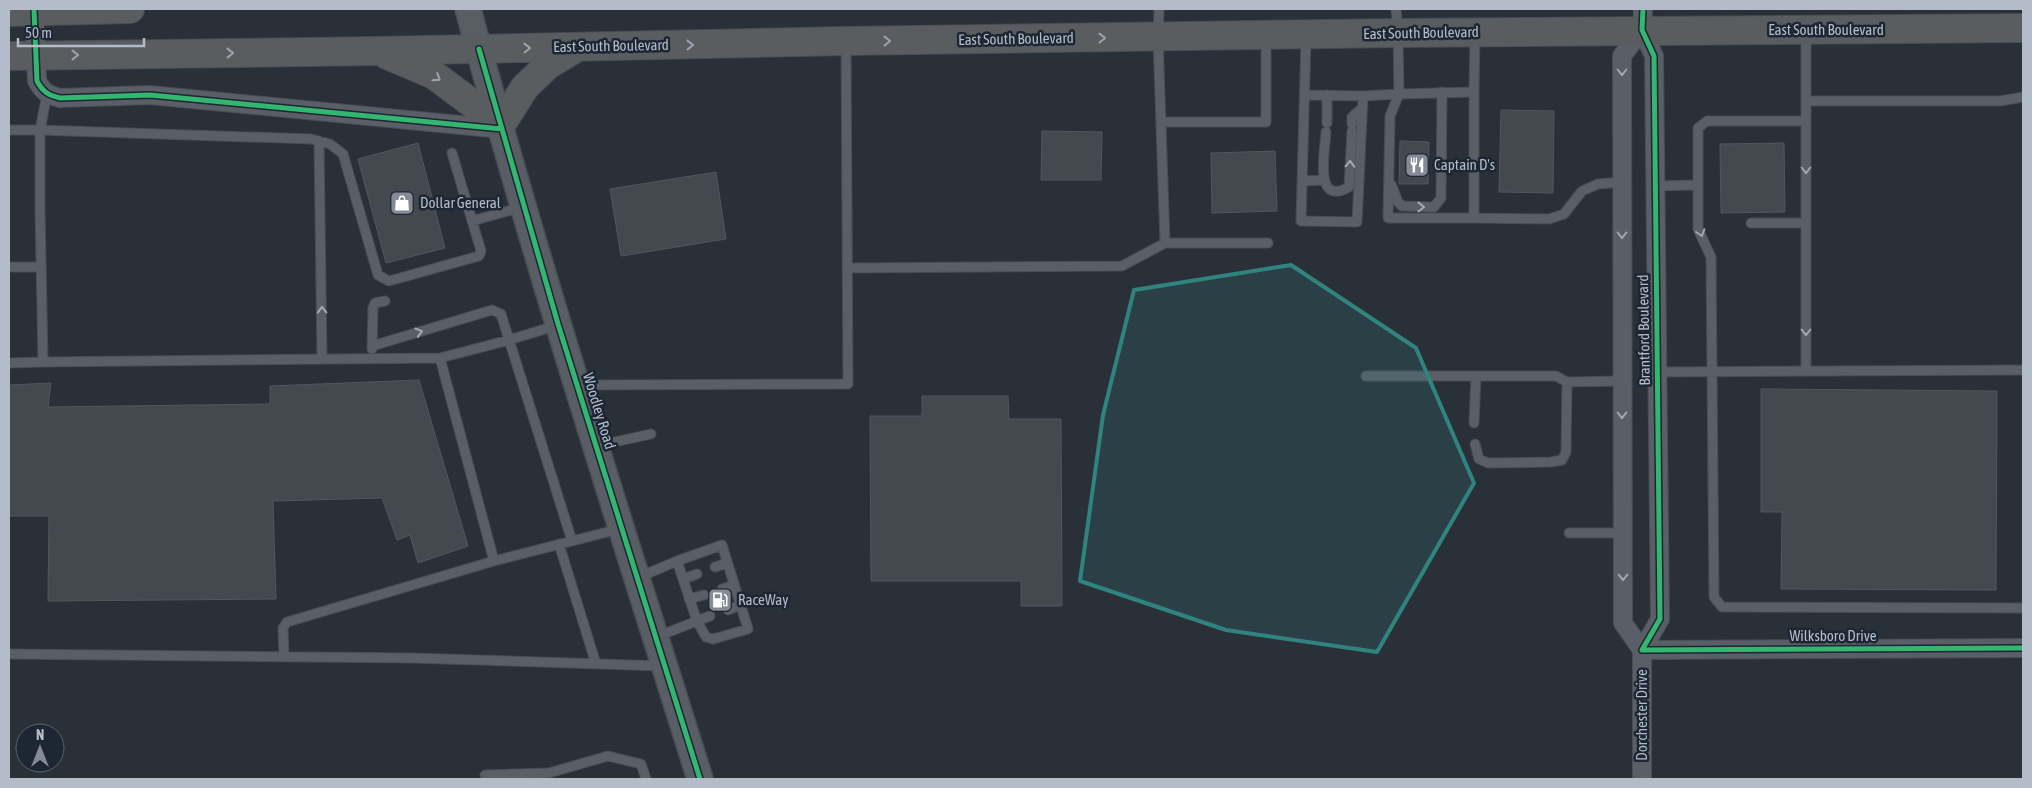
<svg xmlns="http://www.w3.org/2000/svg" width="2032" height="788" font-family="'Asap Condensed',sans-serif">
<rect width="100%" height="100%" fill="#2a3038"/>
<path fill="#444950" stroke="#52575f" d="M1501,110L1554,111L1553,193L1499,192Z
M1042,131L1102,132L1101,180H1041Z
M1400,141L1429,142L1428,184H1399Z
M418,143L445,248L386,263L358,159Z
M1784,143L1785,212L1721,213L1720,144Z
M1275,151L1277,211L1212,213L1211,153Z
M716,172L726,239L621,256L610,189Z
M419,380L468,546L418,563L410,535L397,540L382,498L273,501L276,599L48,601L49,516H9V385L51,383L48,407L270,404V386Z
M1761,389L1997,391L1996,590L1781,589L1782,512H1761Z
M922,396H1008L1009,419H1061L1062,606H1021V581H871L870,416H922Z"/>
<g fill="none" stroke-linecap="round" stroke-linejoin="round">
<g stroke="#484c53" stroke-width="11">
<path id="lane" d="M1396,9L1398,33L1399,94L1474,92L1475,35
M1806,32V371
M1474,92V218L1549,219L1564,214L1582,191L1598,184L1622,182
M47,94L40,130L311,139L330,144L343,154L378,275L389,281L479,256L481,251L452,153
M1305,95L1363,96L1357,222L1301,221L1306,38
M1363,96L1399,94L1390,116L1388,218H1474
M1806,101H2000L2023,97
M1161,122H1266V38
M1327,123V95
M1352,124V117L1363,107
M9,130H40V209L43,362L440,358
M1326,132C1325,151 1313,207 1349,187L1352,131
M319,141L322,359
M1302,181L1324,180
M1391,184L1398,202L1402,206L1434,207L1441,198L1442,92
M1698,185V229L1711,257L1714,597L1722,607L2023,608
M1655,186L1698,185V128L1707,121H1806
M472,221L522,207
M1751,223H1806
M1165,243H1268
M9,267H41
M847,268L1122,266L1165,243L1158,37L1159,9
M558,325L509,340L440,358L494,561L619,529
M372,346L492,310L501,314L572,541
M372,349L373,308L375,303L385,301
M9,363L43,362
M1657,372L2023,370
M1366,376H1556L1567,382L1622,381
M578,385L848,384L846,44
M1474,423L1476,376
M1475,444L1479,459L1488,463L1551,462L1562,460L1566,452L1567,382
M596,446L651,434
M1569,533H1623
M559,544L596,664
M677,561L722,545L748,629L713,639L706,637L697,621L710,616
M715,567L727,563
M637,578L677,561L697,621L656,637
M683,579L697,574
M722,589L734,585
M689,599L704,595
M728,610L740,605
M9,654L413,658L662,666
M284,657L283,628L287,622L494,561
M486,779L485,775L549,773L608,756L641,764L646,779"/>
</g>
<g stroke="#484c53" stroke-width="20">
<path id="street" d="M34,9L37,81C43,92 48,95 60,98L150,95L502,129
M1642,650L1660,619L1654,56L1642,30L1643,9
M1642,650L1623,623L1622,56L1642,30
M1642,650L2023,648
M1642,650V779"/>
</g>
<g stroke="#484c53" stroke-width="28">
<path id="secondary" d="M468,9C537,268 620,523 700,779"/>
</g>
<g stroke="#474c53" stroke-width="30">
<path id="highway" d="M9,12L130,9
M387,55L434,75L501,125L525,87L548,65L578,47
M9,56L376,51L846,41L1398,33L2023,28"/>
</g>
<use href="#lane" stroke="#5a5e66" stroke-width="9"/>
<use href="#street" stroke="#5a5e66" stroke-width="18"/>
<use href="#secondary" stroke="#595d64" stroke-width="25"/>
<use href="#highway" stroke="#5a5d60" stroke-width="28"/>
<g stroke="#1d2633" stroke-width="8">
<path id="cycleway" d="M34,9L37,81C43,92 48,95 60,98L150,95L502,129
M479,49L558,324L700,779
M1642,650L1660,619L1654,56L1642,30L1643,9
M1642,650L2023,648"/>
</g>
<use href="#cycleway" stroke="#33b770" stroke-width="5"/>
</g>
<defs><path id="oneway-chevron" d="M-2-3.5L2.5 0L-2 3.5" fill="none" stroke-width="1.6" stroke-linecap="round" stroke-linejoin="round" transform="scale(1.25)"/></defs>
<g stroke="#9ea4af">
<use href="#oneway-chevron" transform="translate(1102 38) rotate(-1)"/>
<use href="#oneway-chevron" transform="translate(887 41) rotate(-1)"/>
<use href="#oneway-chevron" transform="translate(690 45) rotate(-1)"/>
<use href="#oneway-chevron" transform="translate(527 48) rotate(-1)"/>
<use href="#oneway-chevron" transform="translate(230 53) rotate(-1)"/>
<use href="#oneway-chevron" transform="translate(75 55)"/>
<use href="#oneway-chevron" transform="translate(437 78) rotate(33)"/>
</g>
<g stroke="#a2a9b5">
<use href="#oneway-chevron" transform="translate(1622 72) rotate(90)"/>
<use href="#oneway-chevron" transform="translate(1350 164) rotate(-88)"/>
<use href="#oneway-chevron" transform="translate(1806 170) rotate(90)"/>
<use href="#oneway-chevron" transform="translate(1421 207)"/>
<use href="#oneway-chevron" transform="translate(1701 233) rotate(72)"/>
<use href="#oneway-chevron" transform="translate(1622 235) rotate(90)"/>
<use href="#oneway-chevron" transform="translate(322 310) rotate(-91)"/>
<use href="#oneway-chevron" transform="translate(419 332) rotate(-17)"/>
<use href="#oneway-chevron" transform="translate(1806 332) rotate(90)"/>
<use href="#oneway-chevron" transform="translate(1622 415) rotate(90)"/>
<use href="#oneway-chevron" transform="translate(1623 577) rotate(90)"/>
</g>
<path fill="#308480" fill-opacity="0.2" stroke="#308480" stroke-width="4" stroke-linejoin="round" d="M1291,265L1416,348L1474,483L1377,652L1226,630L1080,581L1103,415L1134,290Z"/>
<defs>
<g id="restaurant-square" transform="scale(1.25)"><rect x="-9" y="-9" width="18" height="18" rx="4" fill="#848b96" stroke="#1d2633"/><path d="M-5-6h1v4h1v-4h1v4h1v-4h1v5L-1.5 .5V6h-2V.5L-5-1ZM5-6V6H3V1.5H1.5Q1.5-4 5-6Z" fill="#fff"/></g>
<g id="shop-square" transform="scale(1.25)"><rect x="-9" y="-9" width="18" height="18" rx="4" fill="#848b96" stroke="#1d2633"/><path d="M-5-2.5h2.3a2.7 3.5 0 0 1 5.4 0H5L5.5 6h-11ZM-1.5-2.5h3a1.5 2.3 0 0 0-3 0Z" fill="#fff"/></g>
<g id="fuel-square" transform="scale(1.25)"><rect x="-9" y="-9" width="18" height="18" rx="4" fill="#848b96" stroke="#1d2633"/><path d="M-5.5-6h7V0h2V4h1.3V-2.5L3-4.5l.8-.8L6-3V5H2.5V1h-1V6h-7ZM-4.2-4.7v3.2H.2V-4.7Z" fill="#fff"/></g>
</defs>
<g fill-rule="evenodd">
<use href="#restaurant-square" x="1417" y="165"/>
<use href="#shop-square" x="402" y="203"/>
<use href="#fuel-square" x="720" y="600"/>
</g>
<g text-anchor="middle" stroke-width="5" stroke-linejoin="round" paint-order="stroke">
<g font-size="15" fill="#b4bcc9" stroke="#1d2633">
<text x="1826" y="35">East South Boulevard</text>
<text transform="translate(1421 33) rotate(-1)" y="5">East South Boulevard</text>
<text transform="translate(1016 39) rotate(-1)" y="5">East South Boulevard</text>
<text transform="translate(611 46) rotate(-1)" y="5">East South Boulevard</text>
<text transform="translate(1644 330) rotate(-91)" y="5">Brantford Boulevard</text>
<text transform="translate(599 411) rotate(73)" y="5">Woodley Road</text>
<text x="1833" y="641">Wilksboro Drive</text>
<text transform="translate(1642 715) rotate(-90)" y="5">Dorchester Drive</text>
</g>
<g font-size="15" fill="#b4bcc9" stroke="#1d2633" text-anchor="start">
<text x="1434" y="170">Captain D's</text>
<text x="420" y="208">Dollar General</text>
<text x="738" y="605">RaceWay</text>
</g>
</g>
<rect width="2032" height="788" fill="none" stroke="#b4bcc9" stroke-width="20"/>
<g transform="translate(40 748)"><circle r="24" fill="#1d2633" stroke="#59626f"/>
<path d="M0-4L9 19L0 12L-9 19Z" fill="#848b96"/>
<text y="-8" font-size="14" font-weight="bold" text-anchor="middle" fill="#b4bcc9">N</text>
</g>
<path d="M18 38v8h126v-8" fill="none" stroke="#b4bcc9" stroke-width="2.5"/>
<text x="25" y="38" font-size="15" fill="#b4bcc9" stroke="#1d2633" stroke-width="4" paint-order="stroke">50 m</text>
</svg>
